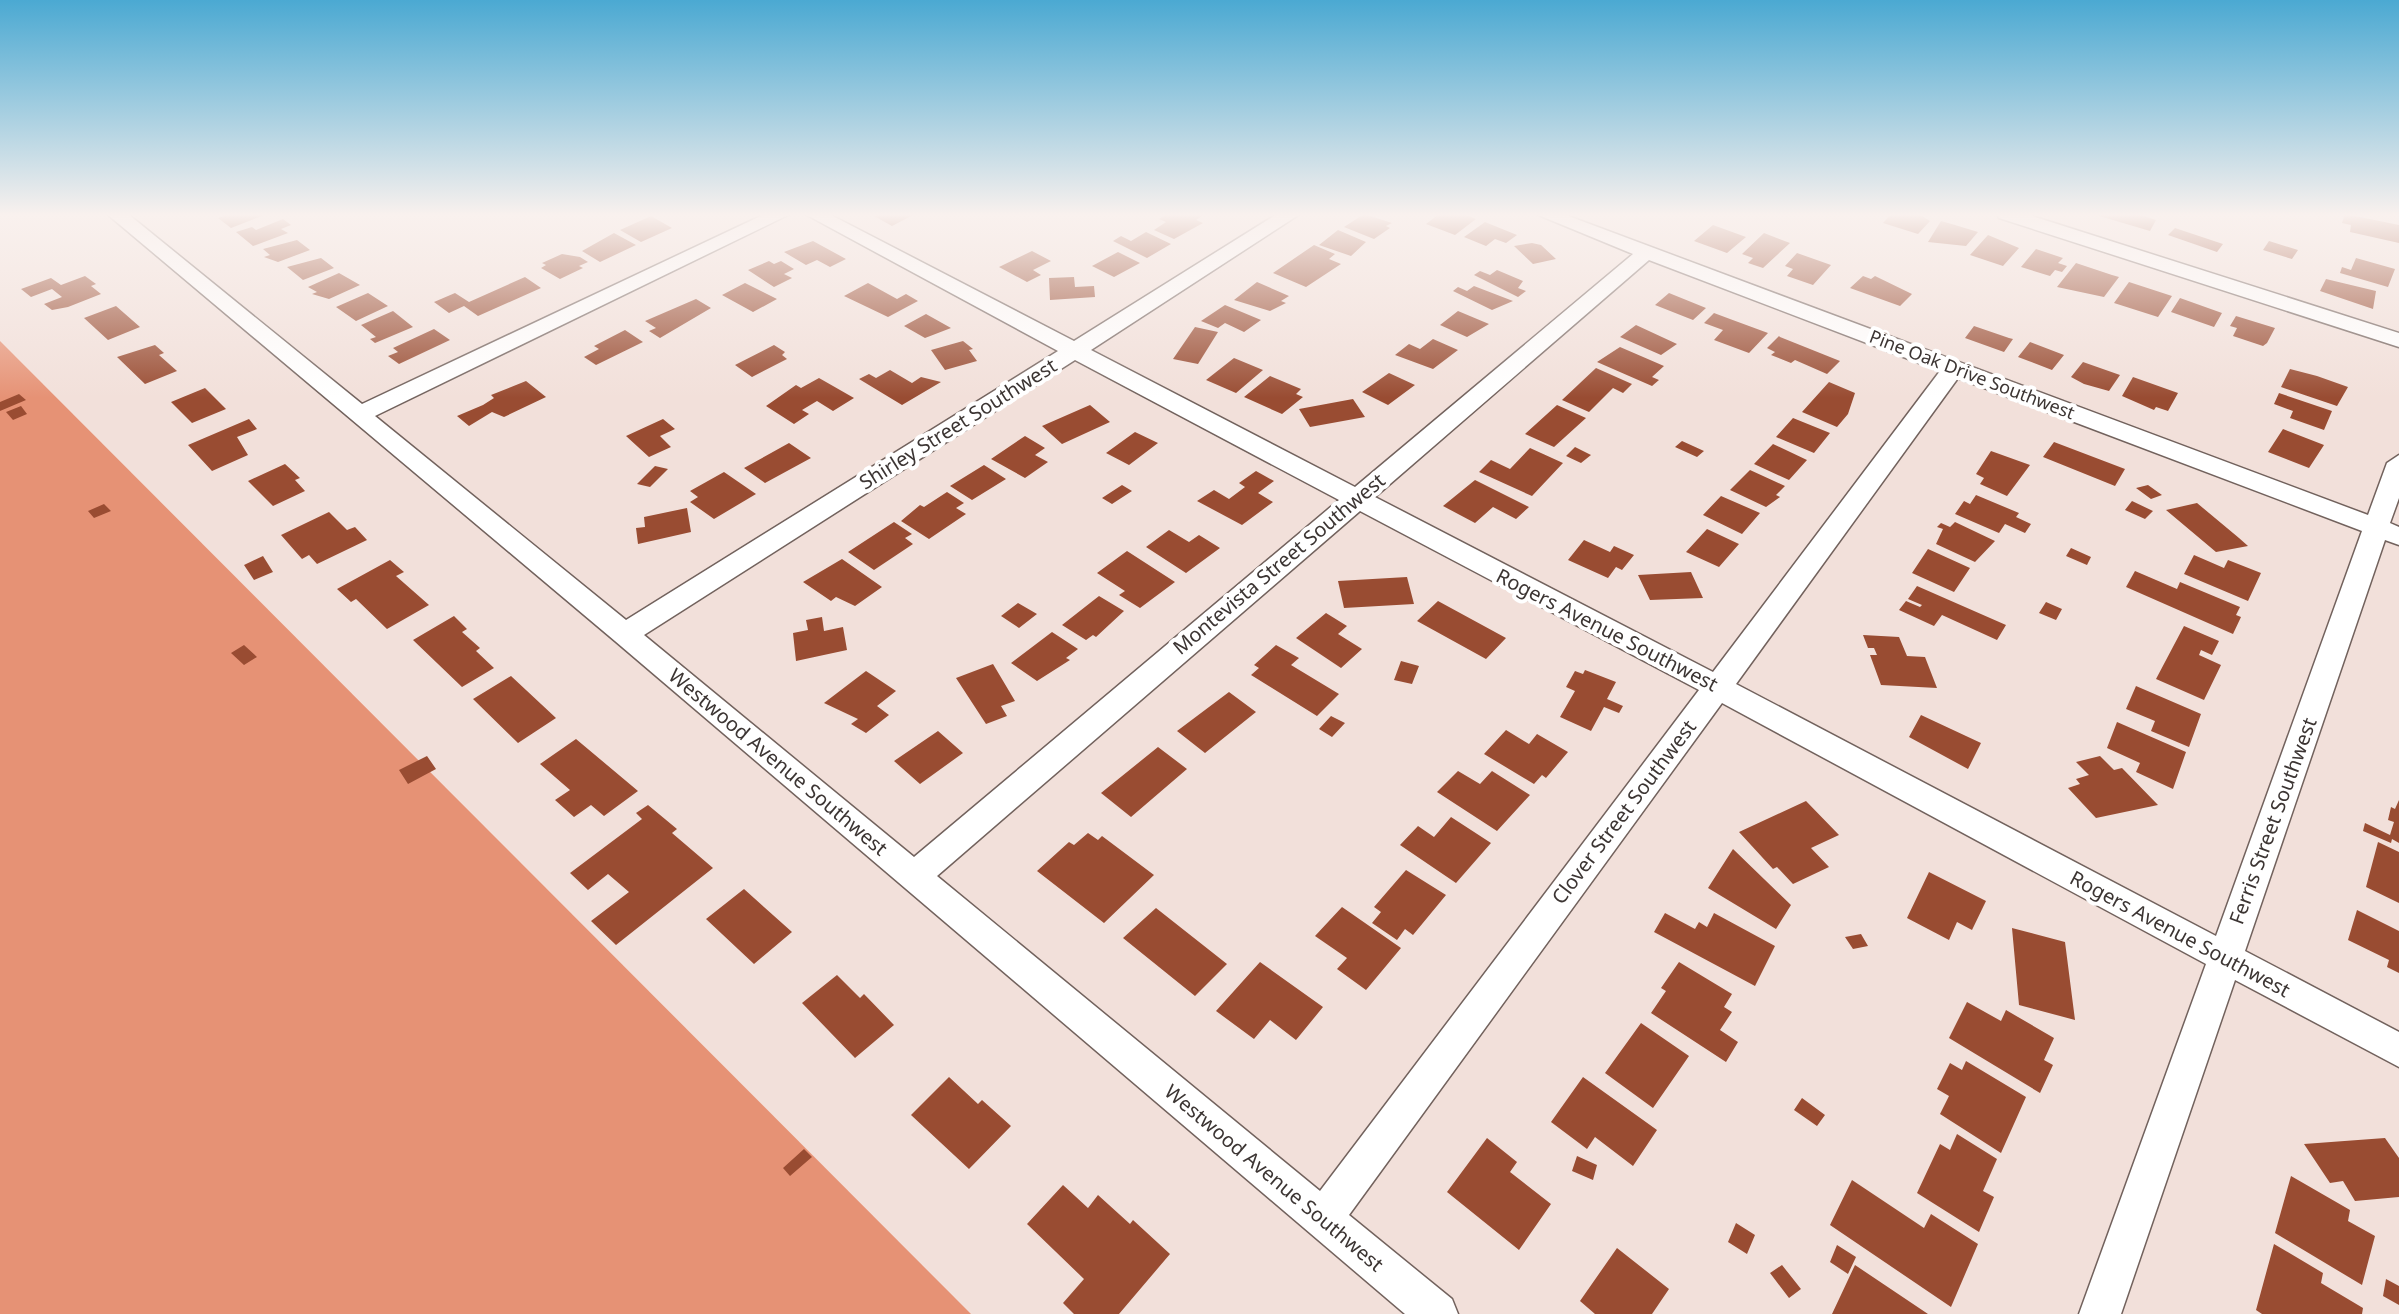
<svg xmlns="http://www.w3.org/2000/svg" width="2399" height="1314" font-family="'Noto Sans',sans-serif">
<rect width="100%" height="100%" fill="#f2e0da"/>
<path fill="#e69275" d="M0,341L971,1314H0Z"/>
<path fill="#994c32" d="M221,214H267L231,228L218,218L224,216Z
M879,214H915L892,226L874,216Z
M1167,214L1185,215L1205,214L1196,220L1203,223L1174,239L1154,230L1166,222L1159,219Z
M1364,214L1392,223L1386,226L1390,228L1374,239L1344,227Z
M1439,214H1464L1476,219L1455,235L1426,224Z
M1891,214H1919L1930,221L1918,234L1883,223Z
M2138,214L2156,220L2150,231L2096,215Z
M2345,214L2399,225V243L2350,232L2351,225L2342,223Z
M651,216L672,228L641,242L620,230Z
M283,219L291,225L281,229L288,233L253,246L236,232L252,227L256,230Z
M1941,221L1955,225L1978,232L1966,246L1928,242Z
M1485,222L1517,235L1506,243L1495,239L1486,246L1464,237Z
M1713,225L1746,237L1727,253L1694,241Z
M2175,228L2223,244L2217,252L2168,235Z
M1338,230L1366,242L1351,256L1319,245Z
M1146,232L1171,244L1147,258L1113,241L1121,236L1131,241Z
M614,233L636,245L600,262L582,251Z
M1764,233L1790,243L1763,268L1748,263L1753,258L1742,254Z
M1988,235L2019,248L2003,266L1970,255Z
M297,240L310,250L278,262L264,257L270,255L263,249Z
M813,241L846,259L830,267L817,260L806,265L784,252Z
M2269,241L2298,250L2292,259L2263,250Z
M1532,243L1541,245L1556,259L1533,264L1514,246Z
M1314,245L1335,254L1329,259L1341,264L1306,287L1273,273Z
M2036,249L2063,258L2058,263L2067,266L2062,272L2055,270L2050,276L2021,267Z
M1032,251L1051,261L1033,270L1041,275L1027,282L999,267Z
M1118,252L1140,263L1114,277L1092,266Z
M1797,253L1831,265L1813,285L1787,276L1793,269L1785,266Z
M562,254L580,257L588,262L579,266L583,268L560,279L541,268L546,265L542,263Z
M321,258L334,268L303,280L287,267Z
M2356,258L2395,269L2388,287L2340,273L2342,267L2351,270Z
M769,261L774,264L781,261L794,269L784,274L792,278L774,287L748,270Z
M2076,263L2112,275L2119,277L2104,297L2057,287Z
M1497,270L1523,281L1518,288L1526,291L1518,297L1474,275L1480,271L1490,275Z
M339,273L360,285L329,299L312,294L317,292L308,287Z
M85,276L96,284L91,286L101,294L68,307L52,310L44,304L62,297L52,289L31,297L21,289L51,278L61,285Z
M1863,276L1871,279L1875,276L1912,294L1900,306L1850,288Z
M525,277L541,288L478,316L464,306L449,313L434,302L455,293L469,302Z
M1074,277L1075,287L1094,286L1095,297L1050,300L1049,278Z
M2326,279L2376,291L2373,309L2320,291Z
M1257,282L1289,296L1281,301L1286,303L1270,311L1234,300Z
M2129,282L2172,296L2158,317L2114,303Z
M745,283L777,299L753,312L722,295Z
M868,283L897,299L906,294L918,301L888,317L844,296Z
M1474,286L1513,301L1492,310L1453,291L1458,287L1467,291Z
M368,293L388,306L356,321L336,307Z
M1669,293L1706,308L1693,320L1655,305Z
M2180,298L2222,313L2214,327L2171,312Z
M696,299L711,308L660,338L649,331L656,328L645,321Z
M1225,305L1261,320L1244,332L1225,323L1218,328L1201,321Z
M116,306L140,327L108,340L84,318Z
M393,311L413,327L375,343L370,339L376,337L361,325Z
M1458,311L1489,324L1467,337L1440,325Z
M1714,313L1730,319L1768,333L1749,353L1714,340L1723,330L1704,323Z
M926,314L951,328L925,338L904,326Z
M2236,316L2275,328L2267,343L2263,346L2233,336L2237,328L2230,326Z
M1636,325L1677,344L1661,355L1620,337Z
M1974,326L2009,338L2013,339L2004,352L1965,338Z
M1195,327L1218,332L1198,364L1173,359Z
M434,329L450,340L399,364L388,356L398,352L393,348Z
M625,330L643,342L596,365L584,357L599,349L594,346Z
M1779,336L1780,337L1840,361L1827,374L1795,360L1791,363L1771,355L1775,352L1767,348Z
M1433,339L1458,350L1433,369L1395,355L1409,344L1420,349Z
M963,341L973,349L969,350L977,361L945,370L931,350Z
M2030,342L2064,355L2052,370L2018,357Z
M155,345L164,353L159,355L177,371L145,384L117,357Z
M774,345L785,352L782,355L787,359L752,377L735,365Z
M1620,347L1664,366L1652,377L1659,380L1652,386L1597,362Z
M1234,358L1263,370L1236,393L1206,380Z
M2083,362L2120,375L2109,391L2084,384L2071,377Z
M1596,368L1632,384L1623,393L1613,388L1589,412L1562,400Z
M2290,369L2317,376L2348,387L2337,406L2281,387Z
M890,370L912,383L921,377L941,382L902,405L859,379L869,374L876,378Z
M1389,373L1415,385L1388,405L1362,392Z
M1270,376L1301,389L1296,394L1303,397L1282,414L1244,397Z
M2133,377L2178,393L2168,411L2156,407L2154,410L2122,396Z
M819,378L854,398L833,411L817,401L802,410L809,414L794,424L766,406L796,385L801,388Z
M526,381L546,397L504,417L492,412L469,426L457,416L483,405L494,398L491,395Z
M1829,382L1855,393L1848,414L1837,427L1802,412Z
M205,388L226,409L192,423L171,402Z
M2279,393L2332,411L2324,430L2290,418L2293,411L2274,404Z
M19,394L26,400L0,411V402Z
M1353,399L1365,417L1310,427L1299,409Z
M1090,405L1110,422L1062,444L1042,426Z
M1557,405L1586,418L1554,447L1525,434Z
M21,406L27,414L13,420L6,412Z
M1793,418L1830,433L1814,453L1776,437Z
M249,419L257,429L237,437L248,455L212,471L188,445Z
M663,419L675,429L660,436L671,447L649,457L626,436Z
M2283,429L2324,445L2309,468L2268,452Z
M1135,432L1158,443L1129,465L1106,453Z
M1025,436L1045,448L1035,455L1048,462L1025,478L991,459Z
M1682,441L1704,451L1697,457L1675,447Z
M2054,442L2125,469L2115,486L2043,457Z
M789,443L811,458L765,483L744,468Z
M1773,444L1807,460L1789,480L1754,464Z
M1575,447L1591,455L1581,463L1566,456Z
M1530,448L1563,463L1532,496L1479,472L1491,460L1510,469Z
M1991,451L2030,465L2007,496L1980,484L1984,478L1976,474Z
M285,464L300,478L295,480L305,491L273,506L248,481Z
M984,465L1006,479L972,500L950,486Z
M655,466L668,469L650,487L637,484Z
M1750,470L1785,486L1776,495L1780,497L1766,507L1730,490Z
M1256,471L1274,481L1258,493L1273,502L1242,525L1197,501L1214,490L1229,499L1245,487L1239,483Z
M724,472L756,494L714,519L690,502L698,497L690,491Z
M1475,480L1529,507L1516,519L1493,507L1475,523L1443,506Z
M1122,485L1132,491L1112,504L1102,498Z
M2148,485L2162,495L2151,499L2136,488Z
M947,492L964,503L956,508L966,514L929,539L901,521L920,505L924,507Z
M1976,495L2019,513L2016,517L2031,524L2025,533L2005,524L1999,533L1955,514L1964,501L1970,504Z
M1721,496L1760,513L1742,534L1703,515Z
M2132,501L2153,511L2145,519L2125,510Z
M2197,503L2239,538L2248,546L2216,552L2166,510Z
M104,504L111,511L94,518L88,511Z
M687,508L691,532L638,544L636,528L645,527L644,517Z
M329,512L347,530L355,527L367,540L317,564L309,555L302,559L281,535Z
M894,522L912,534L905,538L913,544L874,570L848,552Z
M1955,522L1995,541L1975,562L1936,544L1943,529L1937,527L1941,523L1950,527Z
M1707,529L1739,544L1719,567L1686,552Z
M1169,530L1189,542L1199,535L1220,548L1186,573L1146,547Z
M1584,540L1610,552L1614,546L1634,555L1622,570L1616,567L1608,578L1568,560Z
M2071,548L2091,557L2087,565L2066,556Z
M1928,549L1970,568L1954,592L1912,573Z
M1127,551L1175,582L1140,608L1119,595L1125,591L1097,573Z
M2194,555L2224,568L2228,560L2261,573L2248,601L2184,574Z
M263,556L273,572L254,580L244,565Z
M842,559L882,587L855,606L836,597L831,601L803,582Z
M390,560L404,572L396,576L429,605L387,629L356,599L351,602L337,589Z
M2135,571L2177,589L2180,582L2240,607L2236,615L2241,617L2233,634L2126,587Z
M1691,572L1703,598L1650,600L1638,575Z
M1407,577L1414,604L1344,608L1338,581Z
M1917,586L2006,625L1997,640L1942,615L1934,626L1899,610L1906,601L1920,607L1922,605L1908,599Z
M1099,596L1124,611L1096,637L1093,635L1086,640L1062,625Z
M1438,601L1506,638L1486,659L1417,621Z
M2046,602L2062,609L2056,620L2039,613Z
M1018,603L1037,614L1019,628L1001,616Z
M1326,613L1347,626L1338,634L1362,649L1341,668L1296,638Z
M454,616L467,629L462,632L480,648L476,651L494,668L462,687L413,640Z
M822,617L824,631L843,627L847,650L796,661L793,633L808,630L806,620Z
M2184,626L2219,641L2212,655L2201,650L2199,655L2221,665L2204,700L2156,679Z
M1052,632L1078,649L1066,658L1070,660L1037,681L1011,663Z
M1863,635L1899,637L1907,656L1925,657L1937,688L1881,685L1870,655H1877L1874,648H1868Z
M244,645L257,657L244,665L231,653Z
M1276,645L1299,658L1291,665L1339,694L1317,716L1251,675L1259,668L1254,665Z
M1401,661L1419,666L1412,684L1394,680Z
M993,664L1015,701L1001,706L1007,716L986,724L956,678Z
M1585,670L1616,682L1607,699L1623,706L1619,713L1604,707L1591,731L1560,717L1575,691L1566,687L1575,671L1583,674Z
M866,671L896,691L877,706L889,715L866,733L851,724L858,719L824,703Z
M511,676L556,718L518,743L473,699Z
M2136,686L2201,714L2189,747L2151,731L2155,721L2126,709Z
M1229,692L1256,712L1205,753L1177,731Z
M1921,715L1981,743L1968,769L1909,737Z
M1331,716L1345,723L1332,737L1319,729Z
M2117,722L2186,752L2173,789L2136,772L2140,763L2107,748Z
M1506,730L1529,744L1537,734L1568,752L1546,778L1542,775L1534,784L1484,754Z
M938,731L963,753L920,784L894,761Z
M576,739L638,791L604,816L591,805L574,817L555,800L570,790L540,764Z
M1158,747L1187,769L1131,817L1101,793Z
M427,756L436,769L408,784L399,770Z
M2100,756L2114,770L2122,768L2158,805L2096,818L2068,788L2080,784L2076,779L2089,775L2076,762Z
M1458,771L1480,784L1492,771L1530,795L1497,831L1437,792Z
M2399,800V843L2392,839L2391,843L2363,831L2365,823L2390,835L2394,822L2388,820L2391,807L2395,809Z
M1806,801L1839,835L1811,848L1829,867L1793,884L1777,867L1773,869L1739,832Z
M648,805L677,829L672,833L713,868L616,945L591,921L629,892L608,874L588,890L570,873L642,819L636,813Z
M1451,817L1491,843L1456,883L1400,845L1418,826L1434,837Z
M1088,833L1098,840L1102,836L1154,875L1104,923L1037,871L1069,842L1074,845Z
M2378,842L2399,852V903L2366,887Z
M1733,849L1791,905L1776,929L1708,888Z
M1406,870L1446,895L1413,935L1405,929L1397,940L1372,923L1381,912L1374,907Z
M1929,872L1986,901L1972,930L1957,922L1949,940L1907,918Z
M744,889L792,932L754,964L706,919Z
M1342,907L1401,948L1366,990L1337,969L1347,958L1315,936Z
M1156,908L1227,964L1195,996L1123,938Z
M2357,910L2399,931V973L2387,967L2389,960L2348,940Z
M1665,913L1695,929L1699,922L1707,927L1714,913L1775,946L1755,986L1654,932Z
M2012,928L2065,942L2075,1020L2019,1005Z
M1861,934L1868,946L1853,949L1845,937Z
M1260,962L1323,1007L1296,1040L1270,1020L1254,1039L1216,1011Z
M1679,962L1732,994L1724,1007L1732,1012L1720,1030L1738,1042L1726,1062L1651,1013L1666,991L1661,988Z
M837,975L860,998L864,994L894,1025L855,1058L802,1003Z
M1967,1002L2001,1021L2006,1010L2054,1038L2044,1060L2053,1065L2040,1093L1949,1038Z
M1641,1023L1689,1056L1653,1108L1605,1073Z
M1966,1061L2026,1097L2001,1153L1940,1114L1949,1096L1937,1089L1950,1063L1962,1070Z
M949,1077L978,1104L982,1100L1011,1126L969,1169L911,1115Z
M1583,1077L1657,1130L1633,1166L1595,1137L1587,1149L1551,1122Z
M1802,1098L1825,1115L1817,1126L1794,1110Z
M1957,1134L1997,1159L1983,1191L1994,1197L1979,1232L1917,1193L1940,1144L1950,1150Z
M1487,1138L1517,1162L1510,1172L1551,1204L1519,1250L1447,1192Z
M2385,1138L2399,1158V1197L2355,1201L2343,1181L2330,1183L2304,1144Z
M804,1149L812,1157L790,1176L783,1168Z
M1577,1156L1597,1165L1593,1180L1572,1171Z
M2291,1176L2350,1210L2348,1221L2375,1236L2362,1285L2275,1233Z
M1852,1180L1924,1228L1931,1214L1978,1244L1951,1307L1830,1225Z
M1063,1185L1088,1208L1098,1195L1130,1224L1133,1220L1170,1254L1119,1314H1074L1063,1303L1084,1279L1027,1224Z
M1736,1223L1755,1235L1747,1254L1728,1242Z
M2274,1244L2323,1273L2321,1283L2363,1308L2362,1314H2262L2256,1310Z
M1837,1245L1856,1257L1848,1274L1830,1262Z
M1617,1248L1669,1289L1652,1314H1595L1580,1301Z
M1782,1265L1801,1289L1789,1298L1770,1273Z
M1855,1265L1928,1314H1832Z
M2386,1279L2399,1286V1305L2383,1296Z"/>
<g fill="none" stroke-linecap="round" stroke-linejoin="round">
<g stroke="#72625d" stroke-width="3">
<path id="street" d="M107,214H128L362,404L765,214H790L375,416L626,620L1058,351L805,214H829L1074,341L1277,214H1300L1091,350L1355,487L1633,254L1536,214H1563L2368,515L2387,463L2399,455V498L2390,523L2399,527V545L2385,540L2245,951L2399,1032V1067L2235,980L2121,1314H2079L2206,964L1722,703L1349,1215L1452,1299L1458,1314H1405L615,641ZM1649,260L1940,371L1713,672L1375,497ZM1075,360L1339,500L914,857L644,635ZM1958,378L2362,531L2216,936L1736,684ZM1360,511L1699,690L1320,1191L937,876Z
M1997,214H2026L2399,333V347L1999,218Z"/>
</g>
<use href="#street" fill="#fff" fill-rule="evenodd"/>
</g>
<linearGradient id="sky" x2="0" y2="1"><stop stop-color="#4ba9d2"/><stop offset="0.54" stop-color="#f9f1ee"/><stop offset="1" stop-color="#f9f1ee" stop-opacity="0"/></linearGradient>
<rect width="2399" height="398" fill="url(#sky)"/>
<g text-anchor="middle" stroke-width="8" stroke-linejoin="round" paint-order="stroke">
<g font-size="18" fill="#3c3533" stroke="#fff">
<text transform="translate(1972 375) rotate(21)" y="6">Pine Oak Drive Southwest</text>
</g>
<g font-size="20" fill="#3c3533" stroke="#fff">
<text transform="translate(958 424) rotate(-32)" y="7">Shirley Street Southwest</text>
<text transform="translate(1279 564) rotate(-40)" y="7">Montevista Street Southwest</text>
<text transform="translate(1607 630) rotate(27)" y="7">Rogers Avenue Southwest</text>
<text transform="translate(778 762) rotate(40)" y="7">Westwood Avenue Southwest</text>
<text transform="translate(1624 812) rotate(-53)" y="7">Clover Street Southwest</text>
<text transform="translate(2273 821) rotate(-70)" y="7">Ferris Street Southwest</text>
<text transform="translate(2180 934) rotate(28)" y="7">Rogers Avenue Southwest</text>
<text transform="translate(1274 1178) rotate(40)" y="7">Westwood Avenue Southwest</text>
</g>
</g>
</svg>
